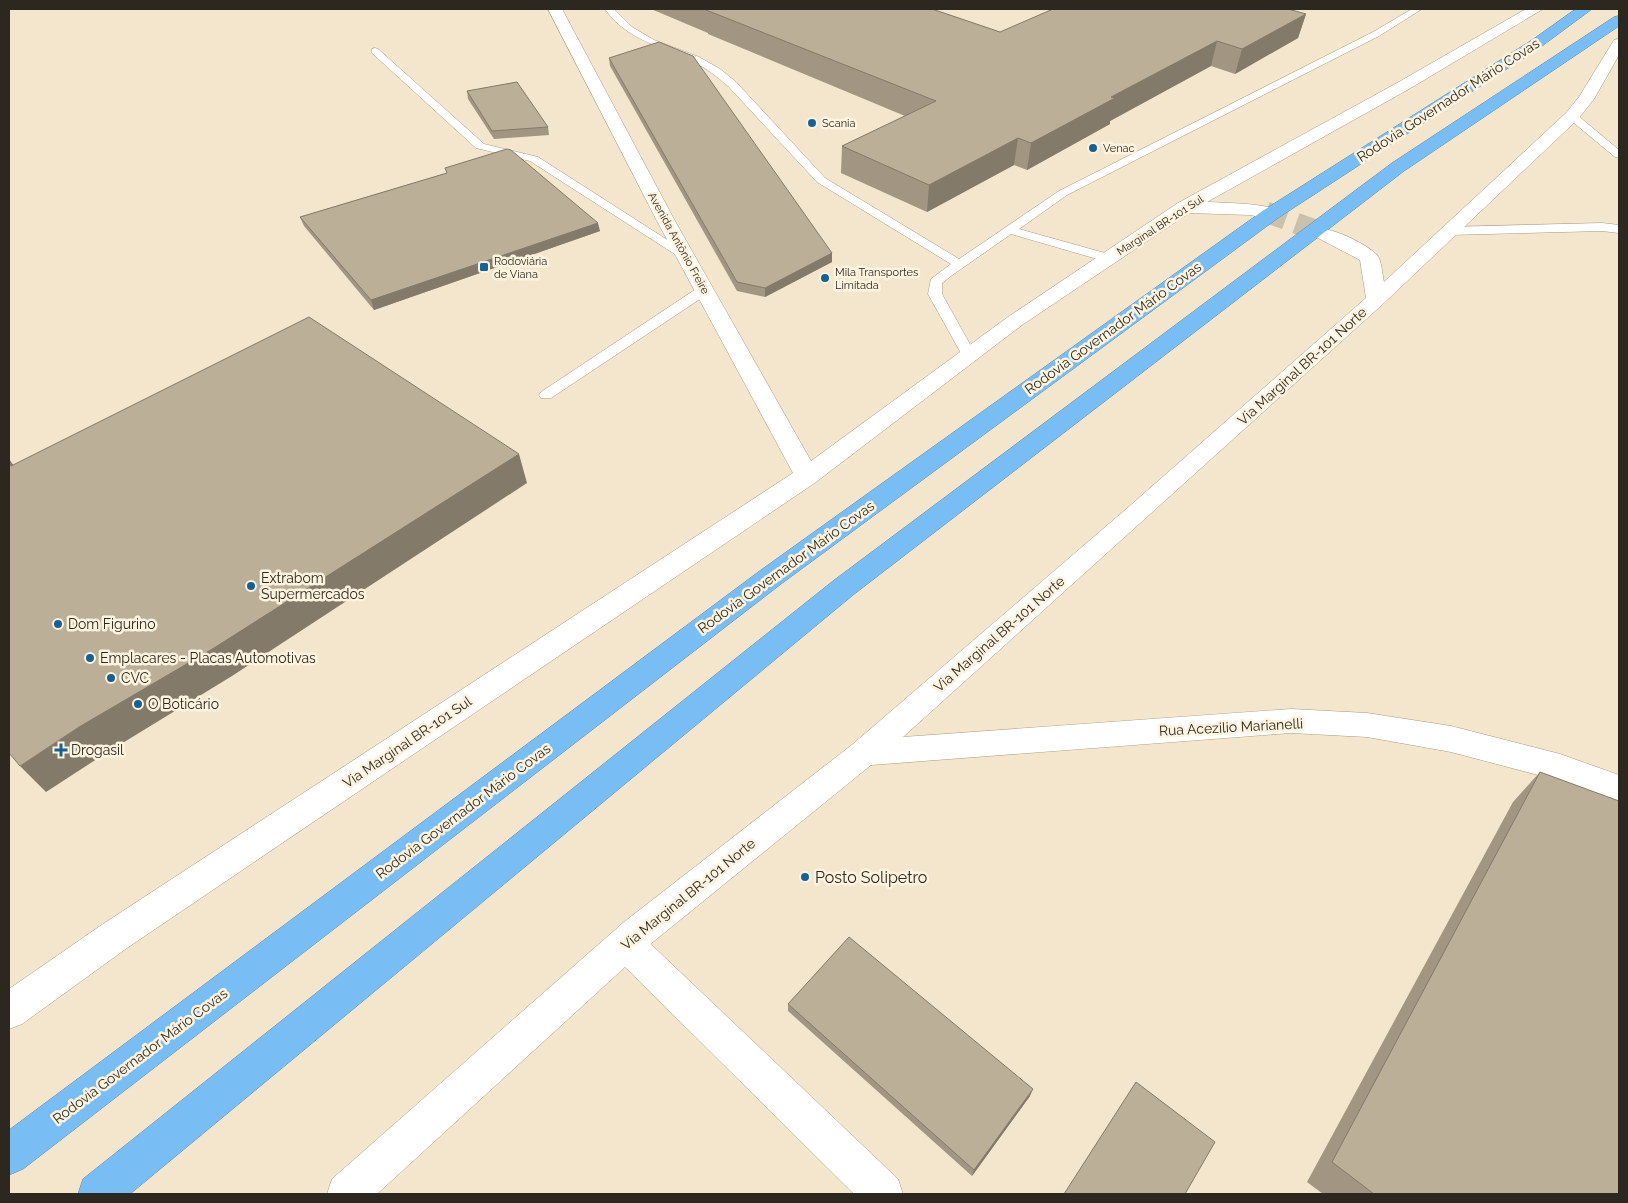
<svg xmlns="http://www.w3.org/2000/svg" width="1628" height="1203" font-family="Raleway,sans-serif">
<rect width="100%" height="100%" fill="#f3e6cc"/>
<g fill="none" stroke-linecap="round" stroke-linejoin="round">
<path stroke="#cbc0a9" stroke-width="21" stroke-dasharray="21 11" stroke-linecap="butt" d="M1266,212L1323,233"/>
<g stroke="#a99c84" stroke-width="1">
<path id="lane" d="M605,9H614L632,27L654,40L699,57L720,69L736,82L825,178L959,259L1059,191L1373,32L1412,9H1422L1379,36L1067,195L1019,229L1112,255L1114,258L1112,261H1104L1011,234L951,276L942,283V294L976,355L969,359L962,355L928,294L931,279L951,264L817,182L728,86C717,77 707,68 693,62C662,46 626,40 605,9Z
M375,48L378,49L484,144L538,157L694,257L688,261L684,260L530,161L476,148L372,53V49Z
M1572,113L1576,114L1619,150V158L1615,157L1568,118L1567,116Z
M1602,223L1619,225V233L1602,231L1449,235L1443,231L1449,227Z
M704,286L710,290L709,293L551,398H541L539,395L541,392L699,287Z"/>
</g>
<g stroke="#a99c84" stroke-width="1">
<path id="street" d="M626,927L638,932L898,1179L903,1194H854L614,956L608,944L614,932Z"/>
</g>
<g stroke="#a99c84" stroke-width="1">
<path id="secondary" d="M548,9H562L675,221L811,461L1008,317L1178,203L1397,83L1526,9H1543L1409,89L1207,202C1229,203 1251,203 1273,208L1275,212L1273,216L1266,218L1250,215L1189,213L1022,325L816,482L127,948L22,1024L9,1029V989L103,924L793,473L657,221Z
M1619,39V55L1594,99L1578,119L1384,303L903,737L1291,709L1367,713L1451,726L1560,754L1619,775V803L1557,780L1451,752L1367,737L1291,733L871,765L648,946L377,1194H327L332,1179L624,922L853,744L1132,504L1366,298L1360,260L1316,237L1313,233L1316,229C1330,226 1367,244 1377,255C1382,261 1382,274 1384,282L1566,113L1579,97L1614,40Z"/>
</g>
<g stroke="#5e89a9" stroke-width="1">
<path id="highway" d="M1576,9H1592L1542,46L1278,218L781,584L23,1169L9,1175V1130L761,570L1264,210L1532,40Z
M1619,16V26L1404,171L853,595L130,1194H78L83,1179L833,581L1392,163L1614,17Z"/>
</g>
<use href="#lane" fill="#fff" fill-rule="evenodd"/>
<use href="#street" fill="#fff" fill-rule="evenodd"/>
<use href="#secondary" fill="#fff" fill-rule="evenodd"/>
<use href="#highway" fill="#78bdf3" fill-rule="evenodd"/>
</g>
<path fill="#a29682" d="M651,9H932L1000,32L1306,14L1298,38L1235,74L1211,66L1110,121V124L1027,170L1014,165L927,212L841,173L842,146L905,116L708,34V33Z
M609,58L832,253V262L765,297L737,291L610,66Z
M467,91L548,127L549,135L494,139L468,99Z
M445,168L600,231L374,310L304,226L300,217L447,173Z
M1540,772L1619,1194H1323L1307,1182L1513,802Z
M788,1004L1030,1096L972,1176L788,1011Z"/>
<path fill="#847a6a" d="M1306,14L1298,38L1235,74L1242,49Z
M1217,41L1211,66L1110,121V124L1027,170L1031,143L1111,97Z
M1018,138L1014,165L927,212L929,185Z
M598,223L600,231L374,310L371,300Z
M832,253V262L765,297V288Z
M519,454L527,483L232,676L103,755L46,792L20,766L79,727Z
M9,459L28,485L11,466Z
M1033,1089L1030,1096L972,1176L974,1170Z"/>
<path fill="#bcaf97" stroke="#847a6a" d="M706,9H932L1000,32L1053,9H1288L1306,14L1242,49L1217,41L1111,97L1115,98L1031,143L1018,138L929,185L842,146L936,101L706,10L708,9Z
M659,42L693,56L832,253L765,288L737,282L609,58Z
M517,82L548,127L492,131L467,91Z
M507,149L511,150L598,223L371,300L300,217L447,173L445,168Z
M309,317L519,454L214,648L79,727L20,766L9,753V461L11,466Z
M1540,772L1619,801V1194H1374L1332,1162Z
M849,937L1033,1089L974,1170L788,1004Z
M1136,1082L1215,1142L1185,1194H1064Z"/>
<g fill="#146295" stroke="#fef3df" stroke-width="2">
<circle cx="812" cy="123" r="5"/>
<circle cx="1093" cy="148" r="5"/>
<rect x="479" y="262" width="10" height="10" rx="2.5"/>
<circle cx="825" cy="278" r="5"/>
<circle cx="251" cy="586" r="5"/>
<circle cx="58" cy="624" r="5"/>
<circle cx="90" cy="658" r="5"/>
<circle cx="111" cy="678" r="5"/>
<circle cx="138" cy="704" r="5"/>
<path d="M58.5 742.5h5v5h5v5h-5v5h-5v-5h-5v-5h5z"/>
<circle cx="805" cy="877" r="5"/>
</g>
<g text-anchor="middle" stroke-width="5" stroke-linejoin="round" paint-order="stroke">
<g font-size="11" fill="#2d281f" stroke="#fef3df" text-anchor="start">
<text x="822" y="127">Scania</text>
<text x="1103" y="152">Venac</text>
<text x="494" y="265">Rodoviária<tspan x="494" dy="13">de Viana</tspan></text>
<text x="835" y="276">Mila Transportes<tspan x="835" dy="13">Limitada</tspan></text>
</g>
<g font-size="11" fill="#2d281f" stroke="#fef3df">
<text transform="translate(1160 225) rotate(-33)" y="4">Marginal BR-101 Sul</text>
<text transform="translate(679 243) rotate(61)" y="4">Avenida Antônio Freire</text>
</g>
<g font-size="14" fill="#2d281f" stroke="#fef3df">
<text transform="translate(1448 100) rotate(-33)" y="5">Rodovia Governador Mário Covas</text>
<text transform="translate(1113 328) rotate(-36)" y="5">Rodovia Governador Mário Covas</text>
<text transform="translate(1302 366) rotate(-42)" y="5">Via Marginal BR-101 Norte</text>
<text transform="translate(786 567) rotate(-36)" y="5">Rodovia Governador Mário Covas</text>
<text transform="translate(999 634) rotate(-41)" y="5">Via Marginal BR-101 Norte</text>
<text transform="translate(1231 727) rotate(-3)" y="5">Rua Acezilio Marianelli</text>
<text transform="translate(407 742) rotate(-34)" y="5">Via Marginal BR-101 Sul</text>
<text transform="translate(463 811) rotate(-37)" y="5">Rodovia Governador Mário Covas</text>
<text transform="translate(688 894) rotate(-39)" y="5">Via Marginal BR-101 Norte</text>
<text transform="translate(140 1056) rotate(-37)" y="5">Rodovia Governador Mário Covas</text>
</g>
<g font-size="14" fill="#2d281f" stroke="#fef3df" text-anchor="start">
<text x="261" y="583">Extrabom<tspan x="261" dy="16">Supermercados</tspan></text>
<text x="68" y="629">Dom Figurino</text>
<text x="100" y="663">Emplacares - Placas Automotivas</text>
<text x="121" y="683">CVC</text>
<text x="148" y="709">O Boticário</text>
<text x="71" y="755">Drogasil</text>
</g>
<g font-size="16" fill="#2d281f" stroke="#fef3df" text-anchor="start">
<text x="815" y="883">Posto Solipetro</text>
</g>
</g>
<rect width="1628" height="1203" fill="none" stroke="#2d281f" stroke-width="20"/>
</svg>
